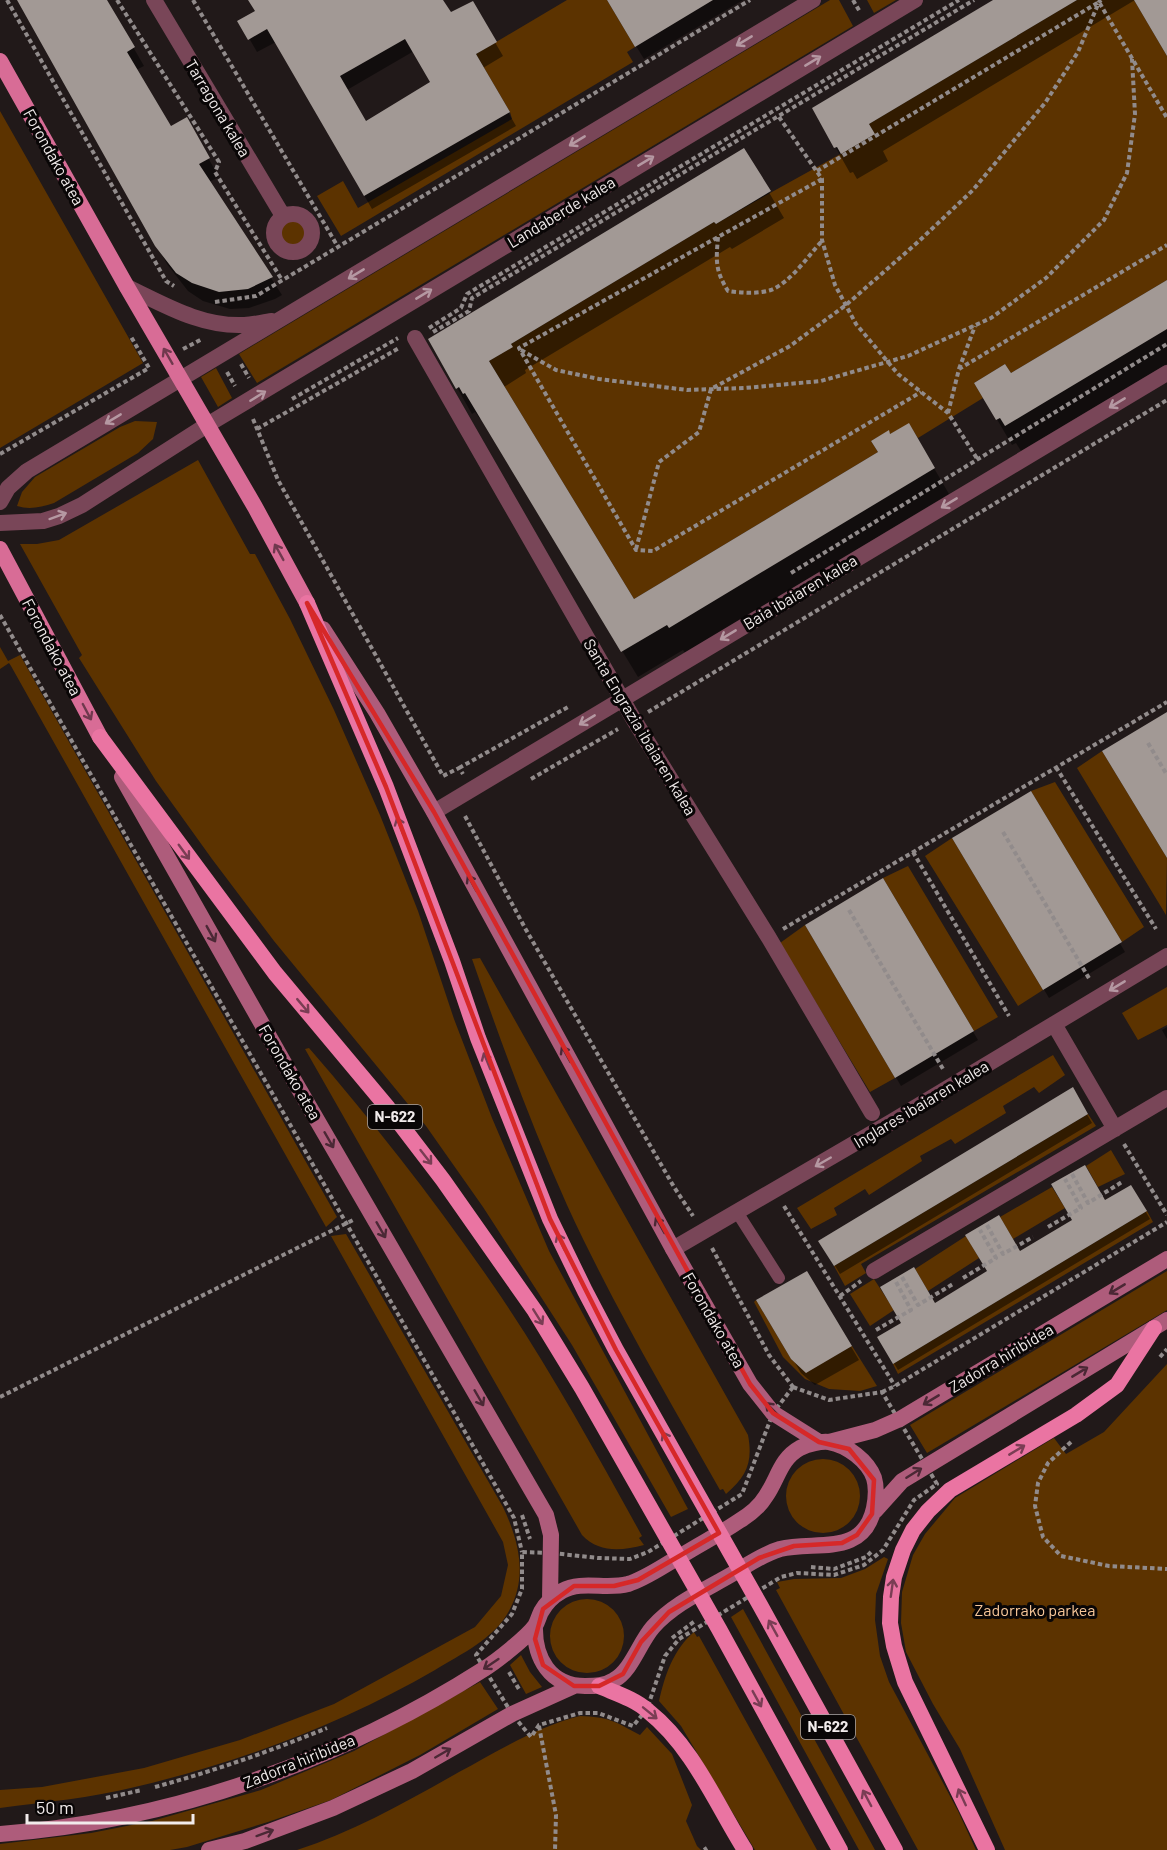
<svg xmlns="http://www.w3.org/2000/svg" width="1167" height="1850" font-family="Barlow,sans-serif">
<rect width="100%" height="100%" fill="#211919"/>
<path fill="#5c3300" d="M567,0H607L635,47L627,52L633,62L341,236L317,196L343,181L358,208L512,119L510,112L476,54Z
M830,0H839L853,26L257,383L239,354Z
M867,0H896L874,13Z
M1077,0H1134L1167,56V280L1011,373L1005,364L974,383L983,398L918,438L909,424L890,434L888,431L871,441L878,452L634,599L489,361L512,347L511,344L714,222L716,224C768,193 823,165 875,134L869,124Z
M0,111L143,363L0,448Z
M278 234a14 14 0 1 1 28 0a14 14 0 1 1-28 0Z
M216,368L232,398L218,407L201,377Z
M135,421L157,422L153,439L138,453L54,503C41,507 30,510 17,506L22,492L35,477L120,427Z
M198,460L250,554H255L290,619L334,710L380,815L418,911L454,1019L492,1118L549,1251L688,1509L671,1517L572,1345L483,1207L426,1126L274,941L212,859L156,781L79,658L82,655L20,544H37L59,540Z
M0,647L8,661L20,655L337,1217L326,1227L11,666L9,663L0,669Z
M1102,751L1167,858L1166,915L1077,768Z
M1055,782L1144,927L1122,942L1031,791Z
M952,838L1043,990L1018,1006L925,856Z
M908,866L998,1017L974,1031L883,878Z
M805,925L895,1078L870,1092L780,943Z
M480,958L748,1435C753,1462 747,1476 726,1494L723,1489L720,1490C667,1396 612,1303 567,1205C531,1125 501,1042 472,959Z
M1167,987V1025L1138,1040L1122,1013Z
M309,1048C375,1124 436,1202 493,1285C548,1365 595,1451 642,1536L639,1538L644,1545C621,1551 599,1553 582,1535L305,1049Z
M1053,1055L1065,1075L1039,1093L1034,1087L1003,1106L1006,1113L955,1144L951,1139L920,1156L922,1161L869,1195L865,1189L834,1208L837,1215L811,1229L797,1208Z
M1088,1114L1096,1126L861,1264L866,1273L845,1286L834,1266Z
M1111,1150L1125,1174L1098,1187L1086,1166Z
M1052,1187L1065,1208L1013,1239L1000,1217Z
M1147,1211L1153,1222L898,1374L893,1364Z
M346,1234L503,1507C519,1541 528,1577 509,1611C494,1639 461,1654 435,1670C342,1724 240,1762 135,1787C91,1798 45,1802 0,1808V1790L42,1787L144,1768L240,1740L334,1704L475,1627L501,1596L508,1565L503,1542L331,1236Z
M966,1236L979,1258L928,1291L915,1269Z
M1167,1271V1310L927,1453L910,1425Z
M874,1279L894,1310L870,1326L850,1294Z
M756,1300L791,1359L806,1372L852,1346L877,1386L860,1391L829,1389L805,1379L783,1357L754,1302Z
M1167,1364V1850H1005L960,1749L933,1704L906,1652L901,1623L902,1592L913,1555L925,1534L955,1498L1054,1438L1066,1454L1104,1432Z
M786 1496a37 37 0 1 1 74 0a37 37 0 1 1-74 0Z
M884,1557L888,1559L876,1594L875,1620L880,1656L889,1682L958,1811L976,1850H918L776,1590L780,1588L777,1582L794,1579L841,1578L865,1569Z
M550 1636a37 37 0 1 1 74 0a37 37 0 1 1-74 0Z
M743,1609L875,1850H859L731,1617Z
M694,1632L697,1637L699,1636L817,1850H755L681,1726L659,1701C665,1675 673,1650 694,1632Z
M521,1655L530,1672L542,1687L526,1694L510,1665Z
M480,1682L498,1709L420,1755L331,1800L268,1822L187,1847L170,1850H0V1844L91,1833L152,1821L261,1790L354,1751Z
M580,1716C609,1717 614,1721 640,1735L647,1727L672,1754L692,1805L686,1821L697,1846L701,1850H297C353,1832 408,1801 459,1772C498,1751 536,1727 580,1716Z"/>
<path fill="#0007" fill-rule="evenodd" d="M19,0H106L144,66L136,70L170,128L186,119L219,177L209,182L282,295L275,299L249,308L230,309L203,301L188,291L167,264Z
M250,0H442L450,14L472,3L503,56L483,68L516,126L372,209L276,42L257,52L239,21L257,12ZM414,51L432,83L366,123L347,90Z
M608,0H743L644,59Z
M996,0H1167V54L1135,0L883,151L888,161L857,179L853,172L850,173L814,109Z
M744,150L784,218L732,249L730,247L525,370L526,373L504,387L633,602L879,453L890,436L909,425L949,494L685,653L683,650L638,677L481,418L480,419L475,412L472,414L430,340Z
M1167,282V364L1021,451L1016,443L1012,445L991,409L1011,375Z
M1031,793L1125,952L1049,998L954,838Z
M883,880L978,1040L901,1086L807,926Z
M1167,1027V1039L1162,1030Z
M1072,1089L1092,1123L840,1274L820,1241Z
M1131,1187L1150,1219L898,1370L879,1338Z
M807,1273L859,1360L815,1385L801,1373L758,1301Z"/>
<path fill="#a29995" fill-rule="evenodd" d="M17,0H107L135,47L127,52L171,126L187,117L210,158L199,164L273,277L248,289L219,292L192,283L176,273L155,246Z
M248,0H443L451,12L473,1L497,42L476,54L510,112L364,196L267,29L248,40L237,21L255,11ZM405,39L430,82L366,121L340,76Z
M607,0H713L635,47Z
M993,0H1077L869,124L875,134L841,154L837,147L834,148L812,108Z
M1134,0H1167V56Z
M744,148L771,191L716,224L714,222L511,344L513,347L489,361L634,599L878,452L871,441L889,430L890,434L909,423L935,468L669,628L667,625L621,652L465,393L463,394L459,387L456,389L428,339Z
M1167,280V329L1005,426L1000,418L996,420L974,383L1005,364L1011,373Z
M1167,712V858L1102,751Z
M1031,791L1122,942L1043,990L952,838Z
M883,878L974,1031L895,1078L805,925Z
M1073,1087L1088,1114L834,1266L818,1241Z
M1085,1165L1105,1200L1131,1185L1147,1211L893,1364L877,1337L901,1323L880,1287L914,1267L935,1303L987,1271L965,1235L999,1215L1020,1251L1072,1220L1051,1184Z
M807,1271L852,1346L806,1373L791,1359L756,1300Z"/>
<g fill="none" stroke-linecap="round" stroke-linejoin="round">
<path stroke="#918b8b" stroke-width="4" stroke-dasharray="4.5 3" stroke-linecap="butt" d="M7,0L166,281L174,286
M117,0L219,162L215,172L282,280
M193,0L338,247
M853,0L860,12
M779,117L822,179V240L835,285L856,324L898,374L948,413L978,460
M817,171L1099,2L1167,118
M822,179L519,348L636,550L653,551L921,392
M718,237C716,261 715,270 728,291C741,293 758,294 771,290C791,282 808,256 822,241
M215,302L256,296L750,0
M429,328L461,308L467,294L959,0
M433,332L469,311L472,298L974,0
M183,349L202,339
M521,350L556,370L599,379L687,390L745,388L821,381L908,356L991,318L1046,278L1104,220L1127,173L1135,114L1132,59
M241,364L249,378
M959,369L975,326
M227,372L235,386
M292,399L398,338
M948,413L959,369L1167,245
M253,419L278,480L443,776L459,768L463,774
M257,429L399,348
M0,454L149,368L130,335
M636,549L659,462L699,432L711,389L790,346L846,305L918,242L973,190L1045,103L1078,52L1099,2L1101,0
M791,573L1167,344
M0,615L514,1518L522,1552
M648,712L1167,400
M1148,743L1167,775
M1056,767L1156,929
M459,768L568,707
M531,779L618,729
M465,816L525,928L674,1187L693,1216
M1003,832L1090,980
M913,852L1009,1016
M849,910L943,1069
M783,929L1167,702
M1124,1144L1167,1215
M1072,1174L1088,1203L1122,1182
M784,1206L895,1386
M987,1225L1003,1254L1033,1237
M1048,1227L1081,1208L1065,1179
M712,1248L769,1355L793,1387
M902,1277L918,1305L953,1284
M963,1278L996,1258L980,1230
M840,1296L861,1281
M876,1330L911,1310L895,1280
M1160,1357L1167,1349
M793,1387L829,1400L882,1392L937,1484L914,1500L883,1550L864,1565L834,1575L797,1573L781,1577L679,1639L665,1656L647,1709L633,1726L598,1713H580L539,1725L531,1737L512,1714L476,1655L512,1614L522,1589V1552L552,1553L598,1558L630,1559L648,1552L742,1494L773,1413Z
M882,1392L895,1386L1167,1222
M0,1397L353,1220
M1071,1442L1048,1463L1038,1483L1035,1506L1043,1537L1061,1556L1109,1566L1167,1569
M522,1515L530,1539
M811,1567L834,1569L866,1557L871,1552
M672,1638L695,1621
M509,1672L520,1691
M539,1726L556,1815L555,1850
M155,1787C214,1771 271,1751 327,1728
M106,1798L142,1790
M704,1850L707,1848"/>
<path stroke="#794658" stroke-width="12" d="M737,1212L779,1278"/>
<path stroke="#794658" stroke-width="16" d="M415,338L634,720L769,938L872,1113"/>
<path stroke="#794658" stroke-width="16" d="M154,0L283,216
M274 233a19 19 0 1 1 38 0a19 19 0 1 1-38 0Z
M127,287C165,305 201,327 244,325C253,325 263,322 272,321
M0,502L8,488L27,471L813,0
M0,523L43,521L59,516L82,505L207,425L915,0
M434,812L1167,373
M1054,1024L1115,1129
M673,1249L893,1121L1167,956
M874,1271L1167,1098"/>
<path stroke="#ae5c7b" stroke-width="16" d="M323,629L377,713L434,812L673,1249L750,1384L773,1413L819,1442
M122,777L292,1077L546,1515L551,1535L550,1600
M829,1442L875,1430L900,1419L1167,1259
M875,1511L902,1481L1167,1320
M0,1834C171,1821 340,1761 484,1669C497,1661 527,1637 535,1626C538,1621 539,1616 541,1612C546,1603 553,1596 562,1591C582,1580 606,1590 628,1584C647,1578 664,1565 681,1556C700,1544 720,1534 739,1521C749,1515 760,1506 766,1496C778,1479 780,1459 800,1448C808,1444 821,1441 829,1442C847,1445 868,1461 874,1478C877,1488 876,1498 874,1508C863,1558 815,1540 780,1549C763,1554 749,1564 734,1573C707,1589 674,1603 653,1627C639,1643 632,1670 614,1680C604,1686 596,1686 585,1686C550,1686 534,1658 535,1626
M209,1850L245,1841L333,1808L412,1771L512,1714L574,1686"/>
<path stroke="#d86c96" stroke-width="16" d="M0,61L127,287L255,507L307,603
M0,549L100,737"/>
<path stroke="#ea74a2" stroke-width="16" d="M307,603L386,787L452,961L478,1038L550,1219L585,1291L616,1350L760,1605L895,1850
M100,737L275,973L388,1108L443,1180L535,1311L582,1388L719,1629L840,1850
M599,1686C615,1693 635,1699 648,1711C693,1747 715,1802 745,1850
M987,1850L905,1682L894,1646L890,1623L891,1597L894,1577L903,1550L913,1530L928,1511L950,1490L1076,1415L1117,1385L1154,1328"/>
</g>
<defs><path id="oneway-shaft" d="M-6 0H5M1.5-3L5.5 0L1.5 3" fill="none" stroke-width="1.6" stroke-linecap="round" stroke-linejoin="round" transform="scale(1.5)"/></defs>
<g stroke="#b598a2">
<use href="#oneway-shaft" transform="translate(744 41) rotate(149)"/>
<use href="#oneway-shaft" transform="translate(813 61) rotate(-31)"/>
<use href="#oneway-shaft" transform="translate(577 141) rotate(149)"/>
<use href="#oneway-shaft" transform="translate(646 161) rotate(-31)"/>
<use href="#oneway-shaft" transform="translate(356 274) rotate(149)"/>
<use href="#oneway-shaft" transform="translate(424 294) rotate(-31)"/>
<use href="#oneway-shaft" transform="translate(258 396) rotate(-32)"/>
<use href="#oneway-shaft" transform="translate(1117 403) rotate(149)"/>
<use href="#oneway-shaft" transform="translate(113 419) rotate(149)"/>
<use href="#oneway-shaft" transform="translate(949 503) rotate(149)"/>
<use href="#oneway-shaft" transform="translate(58 516) rotate(-20)"/>
<use href="#oneway-shaft" transform="translate(728 635) rotate(149)"/>
<use href="#oneway-shaft" transform="translate(587 720) rotate(149)"/>
<use href="#oneway-shaft" transform="translate(1117 986) rotate(149)"/>
<use href="#oneway-shaft" transform="translate(823 1162) rotate(150)"/>
</g>
<g stroke="#70394e">
<use href="#oneway-shaft" transform="translate(168 356) rotate(-120)"/>
<use href="#oneway-shaft" transform="translate(279 552) rotate(-119)"/>
<use href="#oneway-shaft" transform="translate(87 712) rotate(62)"/>
</g>
<g stroke="#7a3d54">
<use href="#oneway-shaft" transform="translate(400 826) rotate(-111)"/>
<use href="#oneway-shaft" transform="translate(184 852) rotate(54)"/>
<use href="#oneway-shaft" transform="translate(303 1006) rotate(50)"/>
<use href="#oneway-shaft" transform="translate(487 1061) rotate(-112)"/>
<use href="#oneway-shaft" transform="translate(426 1157) rotate(52)"/>
<use href="#oneway-shaft" transform="translate(561 1242) rotate(-115)"/>
<use href="#oneway-shaft" transform="translate(538 1317) rotate(58)"/>
<use href="#oneway-shaft" transform="translate(667 1440) rotate(-119)"/>
<use href="#oneway-shaft" transform="translate(1017 1450) rotate(-31)"/>
<use href="#oneway-shaft" transform="translate(892 1588) rotate(-82)"/>
<use href="#oneway-shaft" transform="translate(773 1628) rotate(-119)"/>
<use href="#oneway-shaft" transform="translate(757 1699) rotate(61)"/>
<use href="#oneway-shaft" transform="translate(650 1713) rotate(39)"/>
<use href="#oneway-shaft" transform="translate(962 1797) rotate(-115)"/>
<use href="#oneway-shaft" transform="translate(867 1798) rotate(-118)"/>
</g>
<g stroke="#4b2835">
<use href="#oneway-shaft" transform="translate(472 883) rotate(-119)"/>
<use href="#oneway-shaft" transform="translate(211 934) rotate(61)"/>
<use href="#oneway-shaft" transform="translate(566 1054) rotate(-119)"/>
<use href="#oneway-shaft" transform="translate(329 1140) rotate(60)"/>
<use href="#oneway-shaft" transform="translate(660 1225) rotate(-119)"/>
<use href="#oneway-shaft" transform="translate(381 1230) rotate(60)"/>
<use href="#oneway-shaft" transform="translate(1117 1289) rotate(149)"/>
<use href="#oneway-shaft" transform="translate(1080 1372) rotate(-31)"/>
<use href="#oneway-shaft" transform="translate(479 1398) rotate(60)"/>
<use href="#oneway-shaft" transform="translate(931 1400) rotate(149)"/>
<use href="#oneway-shaft" transform="translate(772 1409) rotate(-135)"/>
<use href="#oneway-shaft" transform="translate(914 1473) rotate(-32)"/>
<use href="#oneway-shaft" transform="translate(491 1664) rotate(146)"/>
<use href="#oneway-shaft" transform="translate(443 1753) rotate(-30)"/>
<use href="#oneway-shaft" transform="translate(265 1833) rotate(-20)"/>
</g>
<path fill="none" stroke="#d62828" stroke-width="4.5" stroke-linejoin="round" d="M307,603L434,812L750,1384L773,1413L819,1442L849,1449L874,1480L872,1514L857,1535L842,1543L794,1546L759,1558L669,1612L641,1642L623,1674L599,1686H574L543,1665L535,1639L543,1609L574,1586H614L638,1580L719,1533L616,1350L550,1219L386,787Z"/>
<g text-anchor="middle" stroke-width="6" stroke-linejoin="round" paint-order="stroke">
<g fill="#090606" stroke="#aba6a6" stroke-width="1.5">
<rect x="368" y="1105" width="54" height="24" rx="4.5"/>
<rect x="801" y="1715" width="54" height="24" rx="4.5"/>
</g>
<g font-size="15" font-weight="bold" fill="#f1ebeb">
<text x="395" y="1122">N-622</text>
<text x="828" y="1732">N-622</text>
</g>
<g font-size="16" fill="#f1ebeb" stroke="#090606">
<text transform="translate(218 108) rotate(59)" y="6">Tarragona kalea</text>
<text transform="translate(54 157) rotate(61)" y="6">Forondako atea</text>
<text transform="translate(561 212) rotate(-31)" y="6">Landaberde kalea</text>
<text transform="translate(800 592) rotate(-31)" y="6">Baia ibaiaren kalea</text>
<text transform="translate(52 647) rotate(62)" y="6">Forondako atea</text>
<text transform="translate(640 727) rotate(59)" y="6">Santa Engrazia ibaiaren kalea</text>
<text transform="translate(290 1072) rotate(60)" y="6">Forondako atea</text>
<text transform="translate(921 1104) rotate(-31)" y="6">Inglares ibaiaren kalea</text>
<text transform="translate(714 1320) rotate(60)" y="6">Forondako atea</text>
<text transform="translate(1001 1358) rotate(-31)" y="6">Zadorra hiribidea</text>
<text transform="translate(299 1761) rotate(-22)" y="6">Zadorra hiribidea</text>
</g>
<g font-size="16" fill="#f8c799" stroke="#090606">
<text x="1035" y="1616">Zadorrako parkea</text>
</g>
</g>
<path d="M27 1814v9h166v-9" fill="none" stroke="#f1ebeb" stroke-width="3"/>
<text x="36" y="1814" font-size="18" fill="#f1ebeb" stroke="#090606" stroke-width="4.5" paint-order="stroke">50 m</text>
</svg>
